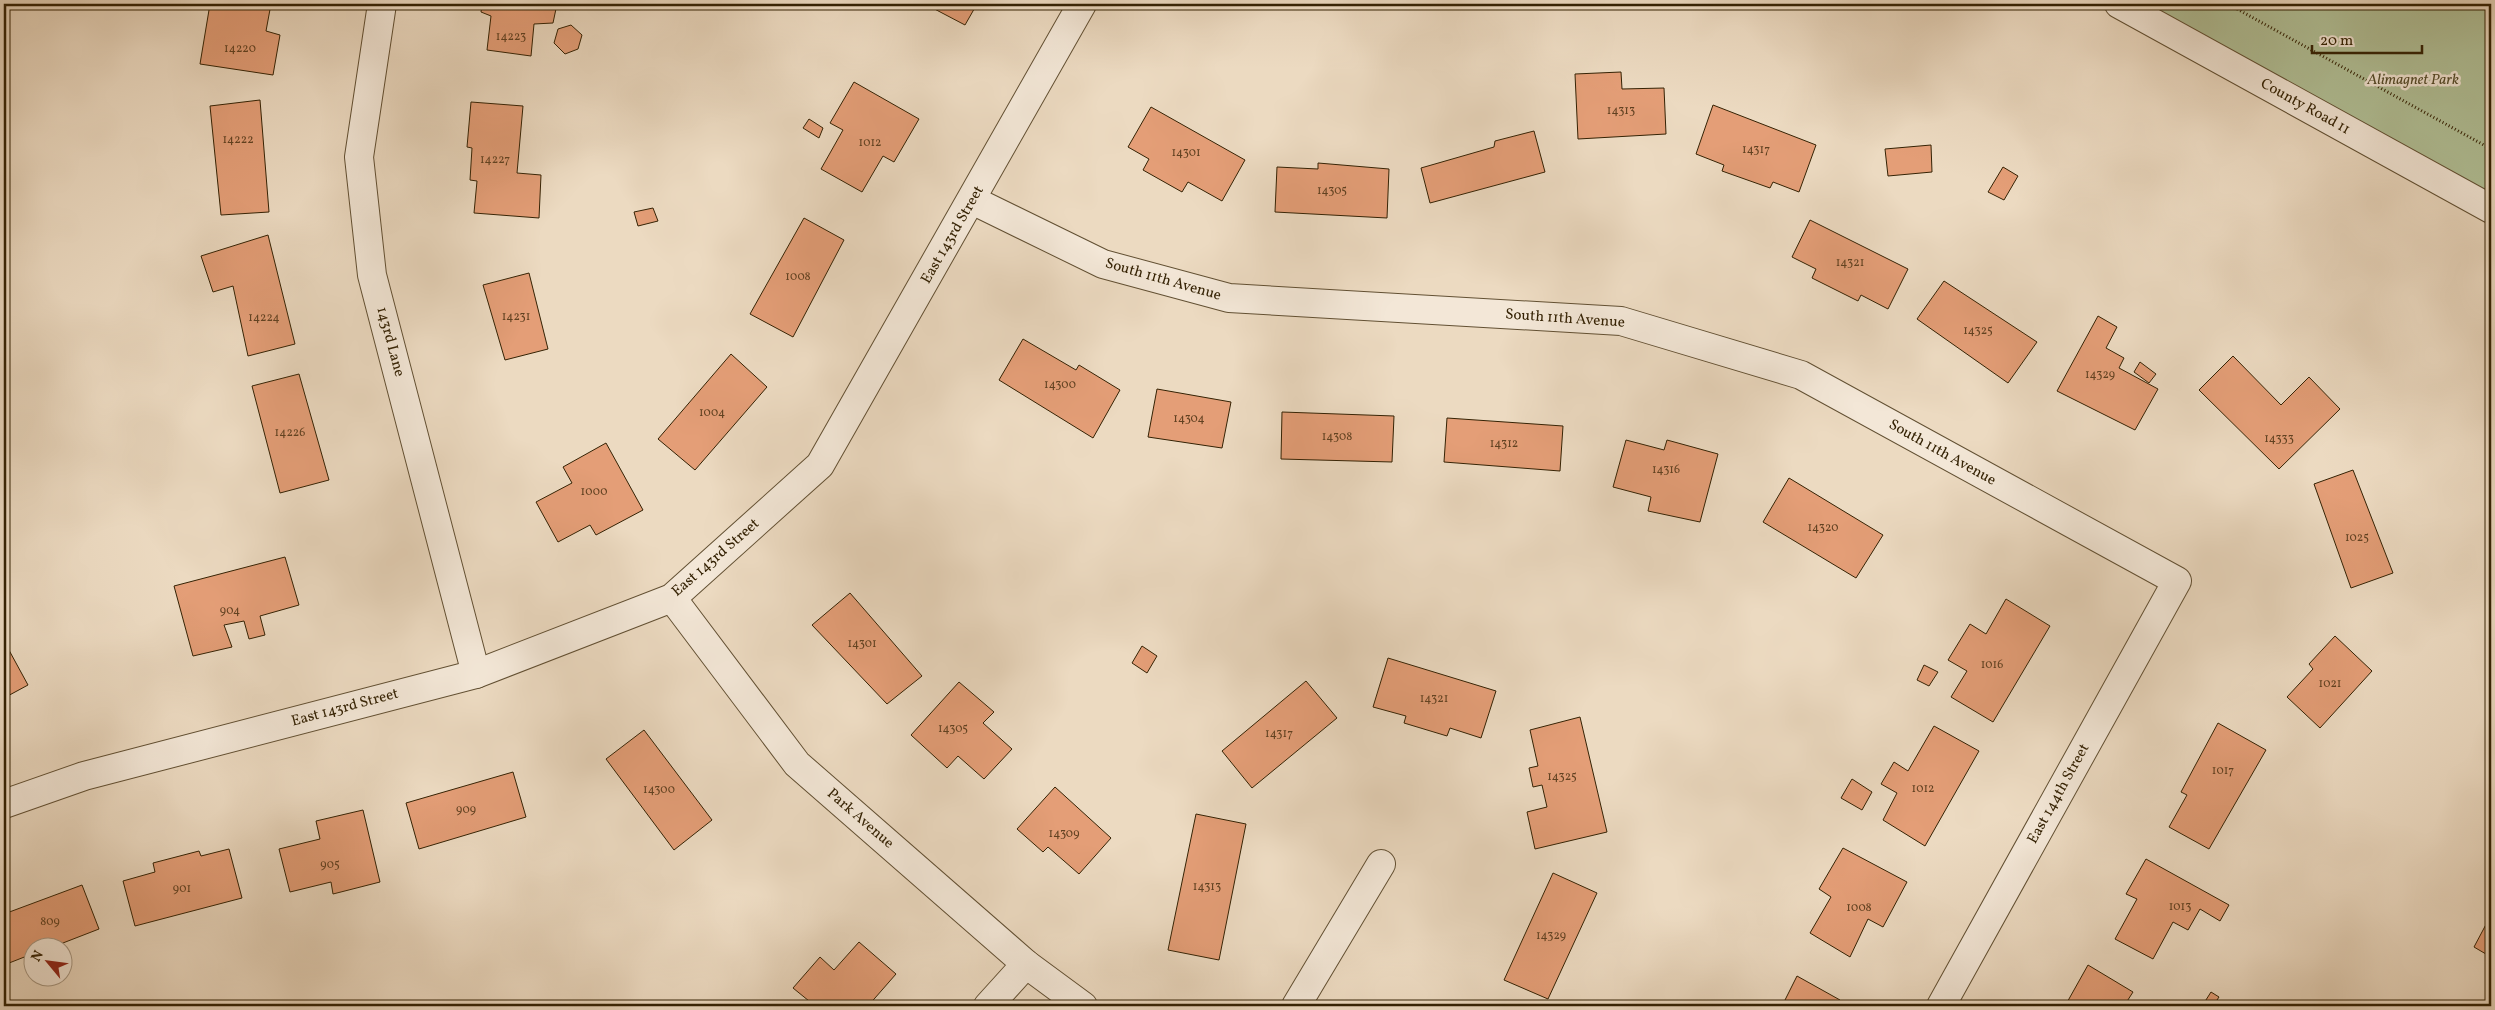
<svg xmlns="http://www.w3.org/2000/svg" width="2495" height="1010" font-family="Vollkorn,serif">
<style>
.green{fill:#b1c198;stroke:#72724e}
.building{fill:#e49e77;stroke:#342204}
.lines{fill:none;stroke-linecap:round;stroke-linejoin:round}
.minor-casing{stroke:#625033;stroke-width:30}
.tertiary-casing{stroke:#625033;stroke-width:30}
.path{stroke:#342204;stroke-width:3;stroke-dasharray:1 2.5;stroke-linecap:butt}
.minor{stroke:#f3e7d7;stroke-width:28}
.tertiary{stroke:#f3e7d7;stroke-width:28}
.labels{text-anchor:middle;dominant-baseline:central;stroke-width:5;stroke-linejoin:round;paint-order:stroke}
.number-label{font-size:12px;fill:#604121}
.park-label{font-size:15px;font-style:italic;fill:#534a29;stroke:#f3e7d7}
.street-label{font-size:15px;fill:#342204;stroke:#f3e7d7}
</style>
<rect width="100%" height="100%" fill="#ecdac1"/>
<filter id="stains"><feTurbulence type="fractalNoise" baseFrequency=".004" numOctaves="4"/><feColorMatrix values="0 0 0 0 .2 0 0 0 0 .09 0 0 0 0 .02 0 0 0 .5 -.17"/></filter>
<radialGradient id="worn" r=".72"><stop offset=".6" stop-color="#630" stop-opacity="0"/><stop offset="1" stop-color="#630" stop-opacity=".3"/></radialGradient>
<!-- green -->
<polygon class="green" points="2119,4 2491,4 2491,209"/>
<!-- building -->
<g class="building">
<polygon points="210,4 271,4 266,31 280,35 273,75 200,64"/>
<polygon points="482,4 557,4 553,23 534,24 531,56 487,50 491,16 481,12"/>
<polygon points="925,4 977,4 965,25"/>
<polygon points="571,25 582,35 578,49 565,54 554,43 558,29"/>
<polygon points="1621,72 1622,89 1664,88 1666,134 1578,139 1575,74"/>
<polygon points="854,82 919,119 894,162 883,156 862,192 821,169 843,130 830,123"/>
<polygon points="260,100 269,212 221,215 210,106"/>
<polygon points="471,102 523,106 517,173 541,175 539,218 474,213 477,181 470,180 472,148 467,147"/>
<polygon points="1713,105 1816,145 1799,192 1773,182 1770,188 1722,171 1724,165 1696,154"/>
<polygon points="1151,107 1245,160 1222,201 1188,182 1182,192 1143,170 1149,159 1128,147"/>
<polygon points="809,119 823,128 819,138 803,128"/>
<polygon points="1534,131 1545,172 1430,203 1421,168 1494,147 1495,141"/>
<polygon points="1931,145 1932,172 1888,176 1885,149"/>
<polygon points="1318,163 1389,169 1387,218 1275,212 1277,167 1318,169"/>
<polygon points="2003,167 2018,176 2004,200 1988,192"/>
<polygon points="653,208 658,221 638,226 634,212"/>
<polygon points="804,218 844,240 793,337 750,314"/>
<polygon points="1810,220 1908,269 1888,309 1861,295 1858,301 1812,278 1816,269 1792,257"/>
<polygon points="268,235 295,344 248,356 233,286 213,292 201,256"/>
<polygon points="529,273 548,349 505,360 483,285"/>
<polygon points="1944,281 2037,342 2008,383 1917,319"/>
<polygon points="2098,316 2117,327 2106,348 2124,358 2119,368 2158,389 2135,430 2057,391"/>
<polygon points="1023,339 1076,370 1079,365 1120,390 1093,438 999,380"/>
<polygon points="731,354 767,387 695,470 658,439"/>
<polygon points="2233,356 2281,405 2309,377 2340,409 2279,469 2199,390"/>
<polygon points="2140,362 2156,374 2149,383 2134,372"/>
<polygon points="299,374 329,480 280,493 252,386"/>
<polygon points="1157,389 1231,402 1222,448 1148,437"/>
<polygon points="1282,412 1394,416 1392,462 1281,459"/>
<polygon points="1447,418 1563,426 1560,471 1444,462"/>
<polygon points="1626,440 1664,450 1667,440 1718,454 1700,522 1648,511 1651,497 1613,487"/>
<polygon points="606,443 643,510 596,535 590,525 558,542 536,502 572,483 563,467"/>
<polygon points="2353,470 2393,573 2351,588 2314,484"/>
<polygon points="1789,478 1883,535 1856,578 1763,522"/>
<polygon points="285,557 299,605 260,616 265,635 249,639 244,621 224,625 232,647 193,656 174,586"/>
<polygon points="850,593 922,676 887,704 812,625"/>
<polygon points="2006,599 2050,626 1993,722 1951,697 1967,671 1948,660 1970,624 1986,634"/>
<polygon points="2335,636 2372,671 2320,728 2287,697 2313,669 2309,664"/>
<polygon points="4,641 28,685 4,698"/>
<polygon points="1142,646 1157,656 1147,673 1132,663"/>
<polygon points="1388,658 1496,691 1481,738 1450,728 1447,736 1404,723 1406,716 1373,707"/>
<polygon points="1924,665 1938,672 1929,686 1917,680"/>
<polygon points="1306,681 1337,718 1252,788 1222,751"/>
<polygon points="959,682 994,712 983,723 1012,749 984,779 958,756 947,768 911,735"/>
<polygon points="1580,717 1607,832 1535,849 1527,812 1547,807 1542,785 1533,787 1529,768 1538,766 1530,730"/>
<polygon points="2218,723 2266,750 2209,849 2169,827 2187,795 2181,792"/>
<polygon points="1934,726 1979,751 1925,846 1883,820 1897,793 1881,784 1894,762 1908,771"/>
<polygon points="644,730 712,820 674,850 606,759"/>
<polygon points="513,772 526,817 419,849 406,803"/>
<polygon points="1852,779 1872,792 1862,810 1841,798"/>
<polygon points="1055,787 1111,838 1079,874 1048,847 1043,852 1017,829"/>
<polygon points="363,810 380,882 333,894 331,882 290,892 279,849 320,839 316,821"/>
<polygon points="1196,814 1246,824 1219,960 1168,950"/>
<polygon points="1843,848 1907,882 1883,927 1868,919 1850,957 1810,933 1831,897 1819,889"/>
<polygon points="229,849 242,898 135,926 123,881 155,872 153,863 199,851 201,856"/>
<polygon points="2146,859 2229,905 2220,921 2200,909 2188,930 2173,922 2153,959 2115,939 2137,899 2126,894"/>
<polygon points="1553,873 1597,893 1548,999 1504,980"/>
<polygon points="82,885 99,929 50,948 32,948 32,954 4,965 4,914"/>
<polygon points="2491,915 2491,957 2474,947"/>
<polygon points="859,942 896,974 868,1006 805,1006 809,1001 793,988 820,957 834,970"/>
<polygon points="2088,965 2133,992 2124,1006 2065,1006"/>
<polygon points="1797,976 1840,1000 1836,1006 1782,1006"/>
<polygon points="2211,992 2219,997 2213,1006 2204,1003"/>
</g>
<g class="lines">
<defs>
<g id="minor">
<polyline points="382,4 359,157 372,275 476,674"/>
<polyline points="972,200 1103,264 1229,298 1621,321 1801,375 2177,581 1941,1006"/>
<polyline points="672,598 797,764 1026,964 1083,1006"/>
<polyline points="4,804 84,776 476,674 672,598 820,465 1082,4"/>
<polyline points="988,1006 1026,964"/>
<polyline points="1296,1006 1381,864"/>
</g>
<polyline id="tertiary" points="2119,4 2491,209"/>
</defs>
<!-- minor casing -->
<use href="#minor" class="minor-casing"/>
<!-- tertiary casing -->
<use href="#tertiary" class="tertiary-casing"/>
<!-- path -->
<polyline class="path" points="2228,4 2491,149"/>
<!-- minor -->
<use href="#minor" class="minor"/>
<!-- tertiary -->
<use href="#tertiary" class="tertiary"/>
</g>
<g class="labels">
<!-- number labels -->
<g class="number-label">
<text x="511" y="37">14223</text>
<text x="240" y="49">14220</text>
<text x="1621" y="111">14313</text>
<text x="238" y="140">14222</text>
<text x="870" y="143">1012</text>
<text x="1756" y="150">14317</text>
<text x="1186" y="153">14301</text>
<text x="495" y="160">14227</text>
<text x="1332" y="191">14305</text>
<text x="1850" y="263">14321</text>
<text x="798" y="277">1008</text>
<text x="516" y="317">14231</text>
<text x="264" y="318">14224</text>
<text x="1978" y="331">14325</text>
<text x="2100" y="375">14329</text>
<text x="1060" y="385">14300</text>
<text x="712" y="413">1004</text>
<text x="1189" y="419">14304</text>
<text x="290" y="433">14226</text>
<text x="1337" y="437">14308</text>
<text x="2279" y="439">14333</text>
<text x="1504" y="444">14312</text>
<text x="1666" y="470">14316</text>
<text x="594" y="492">1000</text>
<text x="1823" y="528">14320</text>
<text x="2357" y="538">1025</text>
<text x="230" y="611">904</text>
<text x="862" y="644">14301</text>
<text x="1992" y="665">1016</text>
<text x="2330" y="684">1021</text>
<text x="1434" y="699">14321</text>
<text x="953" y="729">14305</text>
<text x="1279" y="734">14317</text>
<text x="2223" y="771">1017</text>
<text x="1562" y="777">14325</text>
<text x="1923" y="789">1012</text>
<text x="659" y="790">14300</text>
<text x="466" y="810">909</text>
<text x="1064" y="834">14309</text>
<text x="330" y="865">905</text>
<text x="1207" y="887">14313</text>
<text x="182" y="889">901</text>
<text x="2180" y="907">1013</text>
<text x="1859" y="908">1008</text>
<text x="50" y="922">809</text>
<text x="1551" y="936">14329</text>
</g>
<!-- park labels -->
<g class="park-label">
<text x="2413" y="80">Alimagnet Park</text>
</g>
<!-- street labels -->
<g class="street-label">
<text transform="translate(2305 107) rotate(29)">County Road 11</text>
<text transform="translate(953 235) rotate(-60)">East 143rd Street</text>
<text transform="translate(1163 280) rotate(16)">South 11th Avenue</text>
<text transform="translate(1565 319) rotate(4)">South 11th Avenue</text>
<text transform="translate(390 342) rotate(75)">143rd Lane</text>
<text transform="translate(1942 453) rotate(29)">South 11th Avenue</text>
<text transform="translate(716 558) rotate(-41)">East 143rd Street</text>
<text transform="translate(345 708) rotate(-15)">East 143rd Street</text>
<text transform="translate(2059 794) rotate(-61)">East 144th Street</text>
<text transform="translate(860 819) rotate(41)">Park Avenue</text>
</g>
</g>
<!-- margin -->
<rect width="2495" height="1010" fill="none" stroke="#ecdac1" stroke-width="20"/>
<rect x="5" y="5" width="2485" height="1000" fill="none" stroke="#342204" stroke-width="2.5"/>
<rect x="10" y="10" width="2475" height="990" fill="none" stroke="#342204"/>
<!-- north arrow -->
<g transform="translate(48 962) rotate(299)"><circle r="24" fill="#f3e7d7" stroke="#a79883"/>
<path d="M0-4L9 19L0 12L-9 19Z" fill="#8f2418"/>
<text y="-8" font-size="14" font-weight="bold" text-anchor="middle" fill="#342204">N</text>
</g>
<!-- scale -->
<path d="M2312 45v8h110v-8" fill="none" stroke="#342204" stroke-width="2.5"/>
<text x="2320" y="45" font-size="15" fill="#342204" stroke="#f3e7d7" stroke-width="4" paint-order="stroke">20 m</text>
<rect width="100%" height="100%" filter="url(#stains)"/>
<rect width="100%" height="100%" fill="url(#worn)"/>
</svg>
